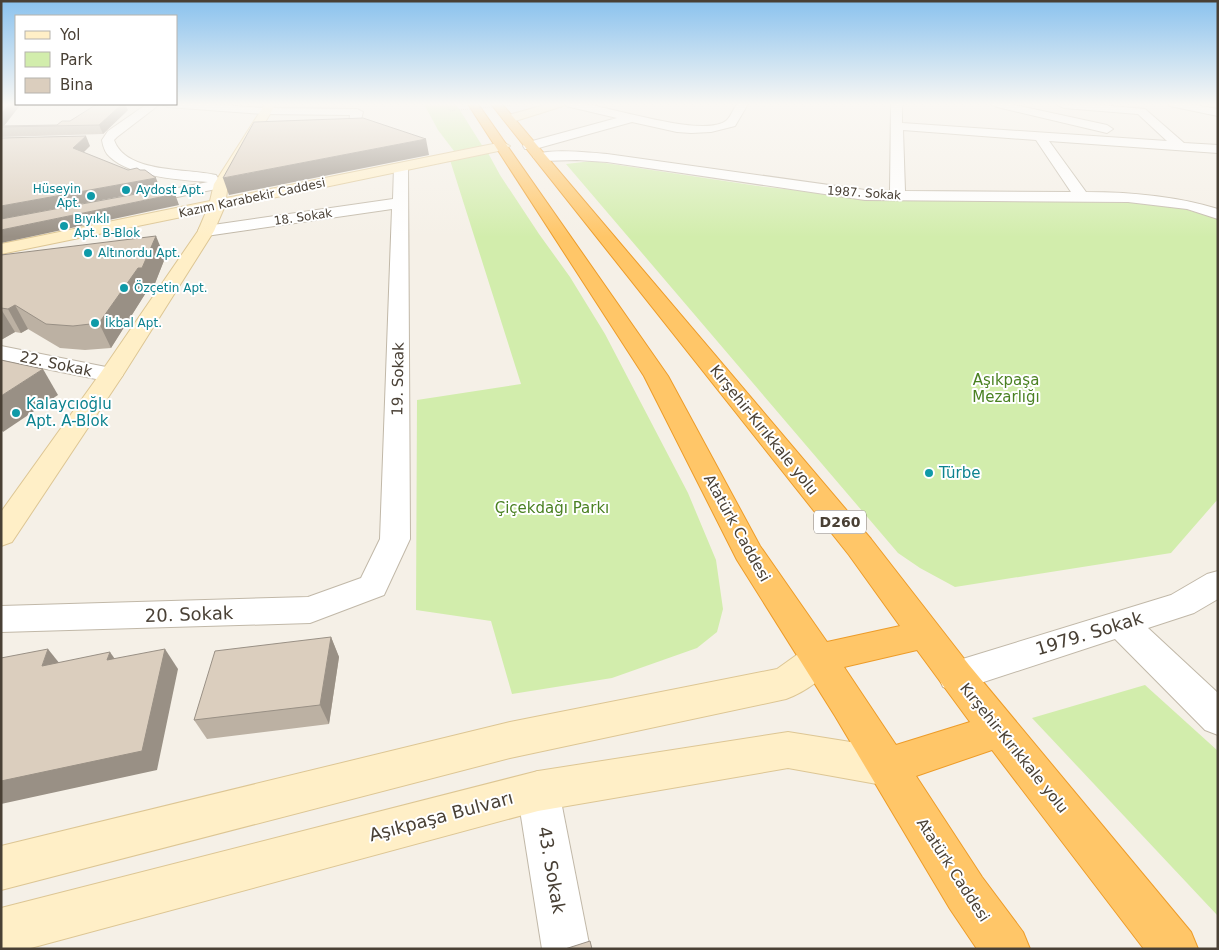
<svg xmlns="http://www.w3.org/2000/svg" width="1219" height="950" font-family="'DejaVu Sans',sans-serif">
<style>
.green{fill:#d2edac}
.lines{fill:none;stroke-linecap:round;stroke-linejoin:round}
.street-casing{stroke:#c1b8a8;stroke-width:2}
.secondary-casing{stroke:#ddc694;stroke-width:2}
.highway-casing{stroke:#ed9c29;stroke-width:2}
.path{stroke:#c5b398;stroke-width:1;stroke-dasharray:1 1;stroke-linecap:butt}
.street{fill:#fff;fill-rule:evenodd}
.secondary{fill:#ffefc7;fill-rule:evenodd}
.highway{fill:#ffc668;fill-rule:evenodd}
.path-bridge{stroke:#c5b398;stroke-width:1;stroke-dasharray:1 1;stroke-linecap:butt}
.wall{fill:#bcb1a3}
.shaded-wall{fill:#999085}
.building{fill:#dbcebe;stroke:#999085}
.culture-dot{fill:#0f9aa8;stroke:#fff;stroke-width:2}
.labels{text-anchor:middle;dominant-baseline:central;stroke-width:4;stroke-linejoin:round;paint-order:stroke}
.far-culture-label{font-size:12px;fill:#0d838f;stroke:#fff;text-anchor:start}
.far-street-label{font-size:12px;fill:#494035;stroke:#fff}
.shield{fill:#fff;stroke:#807972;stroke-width:1}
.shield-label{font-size:14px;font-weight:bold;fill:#494035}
.street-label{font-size:15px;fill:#494035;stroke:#fff}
.park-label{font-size:15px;fill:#4a8122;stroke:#fff}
.culture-label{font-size:15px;fill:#0d838f;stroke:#fff;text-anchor:start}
.near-street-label{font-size:18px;fill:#494035;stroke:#fff}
</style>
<rect width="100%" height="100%" fill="#f5f0e7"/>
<!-- green -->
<g class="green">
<polygon points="424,104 456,104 483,147 454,151 438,130"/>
<polygon points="488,153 500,175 539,234 570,277 605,334 688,493 716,560 723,609 717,632 697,648 612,678 512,694 491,621 416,610 417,400 521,384 450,160"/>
<polygon points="592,161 758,186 865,198 1138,203 1181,208 1218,219 1218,499 1171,553 955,587 920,568 898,553 566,164"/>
<polygon points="1145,685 1218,751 1218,916 1032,718"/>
</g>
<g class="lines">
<defs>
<g id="street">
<path d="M147,104H160L117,137L114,140C126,174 187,168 216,175L218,178L217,180L226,181L228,184L226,187L138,205L133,203L130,200L133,197L208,182C181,180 131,177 110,157C105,153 103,146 102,140L108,131Z"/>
<polygon points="162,104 209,104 264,108 357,109 363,112 358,130 326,133 322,132 320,129 322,126 349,124 350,115 264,114 168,107"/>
<path d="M565,104C571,104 578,103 584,104C612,107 706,139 727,120C731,116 734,108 737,104H748L735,126L711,132L691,133L677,132L632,122L535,149H525L523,146L525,143L617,118L566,106Z"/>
<path d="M891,104H904L902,107V123L1167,141L1138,114L1064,108L1058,105L1089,104L1145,109L1184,143L1218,145V153L1049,141L1086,192C1131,192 1175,196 1218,209V219L1187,209L1128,202L865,200L607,162L577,160L540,161L533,157C541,147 593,153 607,154L865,190L890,191ZM903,130L1036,140L1071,192L905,191Z"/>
<polygon points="991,104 1010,104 1107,125 1113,129 1107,133 997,107"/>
<polygon points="1168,104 1189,104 1218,109 1218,116 1170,106"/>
<polygon points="401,163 408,167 410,539 384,595 310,623 1,632 1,606 308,597 361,578 380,539 392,209 206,236 200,235 198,231 200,227 206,226 393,199 394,167"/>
<polygon points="1,346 111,368 119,370 123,375 119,380 111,382 1,360"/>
<polygon points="1218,571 1218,599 1194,613 1148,628 1218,693 1218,735 1205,730 1115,639 956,691 943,687 938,676 943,665 1171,595 1207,574"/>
<polygon points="538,771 553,777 559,791 590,949 542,949 517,791 523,777"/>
</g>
<g id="secondary">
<polygon points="265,104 276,104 228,184 226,198 503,142 510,146 503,150 224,208 214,231 123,375 12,542 1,546 1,512 102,371 198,231 206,212 1,254 1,244 210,201 214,184"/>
<polygon points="548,104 565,104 563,106 509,123 503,119 505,116"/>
<path d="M818,644L831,649L836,659C827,677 805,692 786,699L510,758L1,890V846L510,722L777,669L805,649Z"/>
<polygon points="788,732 888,748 902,754 908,767 902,780 888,786 788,768 538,811 27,949 1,949 1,908 538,771"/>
</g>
<path id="highway" d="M468,104H478L668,376L760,546L827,642L900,626L849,555L491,104H502L871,539L969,665L1191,932L1198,949H1144L992,750L916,776L982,877L1023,932L1030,949H977L950,909L835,716L737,560L644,376ZM917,650L970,722L896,745L844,667Z"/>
</defs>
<!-- street casing -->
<use href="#street" class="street-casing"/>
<!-- secondary casing -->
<use href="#secondary" class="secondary-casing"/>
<!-- highway casing -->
<use href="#highway" class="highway-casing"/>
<!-- path -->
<polyline class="path" points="446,104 450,111 456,110"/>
<!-- street -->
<use href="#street" class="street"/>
<!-- secondary -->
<use href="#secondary" class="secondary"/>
<!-- highway -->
<use href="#highway" class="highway"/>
<!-- path-bridge -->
<polyline class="path-bridge" points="459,110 513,105"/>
</g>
<!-- wall -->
<g class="wall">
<polygon points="1,104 21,104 4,126 57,125 128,110 103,134 1,137"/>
<polygon points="1,255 165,258 152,291 147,291 111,348 85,350 60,348 28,329 21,333 15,332 1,340"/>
<polygon points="331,637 339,657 329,724 207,739 194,720"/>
</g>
<!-- shaded-wall -->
<g class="shaded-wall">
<polygon points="10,104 21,104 3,127 1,127 1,114"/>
<polygon points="122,104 125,104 128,110 103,134 99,125"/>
<polygon points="86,136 90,146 78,158 73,148"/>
<polygon points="426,139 429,155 229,195 223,178"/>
<polygon points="156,178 160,189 1,219 1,206"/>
<polygon points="175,194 179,205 1,243 1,230"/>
<polygon points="156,236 165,258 152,291 147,291 111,348 99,323 138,268"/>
<polygon points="15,305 28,329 21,333 8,309"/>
<polygon points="1,309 15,332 1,340"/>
<polygon points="43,369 58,395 3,432 1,429 1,396"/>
<polygon points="331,637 339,657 329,724 320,705"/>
<polygon points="48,649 64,669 42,666"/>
<polygon points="165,649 178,669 157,770 1,804 1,781"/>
<polygon points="110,652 124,672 107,660"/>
</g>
<!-- building -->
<g class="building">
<polygon points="1,104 10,104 1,114"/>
<polygon points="97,104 122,104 99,125 1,127 1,126 57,125 62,121 70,121"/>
<polygon points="363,118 426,139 223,178 254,122"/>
<polygon points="86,136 73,148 128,170 137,168 140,170 145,170 156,178 1,206 1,138"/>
<polygon points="168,188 175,194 1,230 1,219"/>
<polygon points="156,236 142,268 138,268 99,323 73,326 46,324 15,305 8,309 1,308 1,255"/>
<polygon points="1,360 43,369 1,396"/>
<polygon points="331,637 320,705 194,720 215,651"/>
<polygon points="48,649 42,666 110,652 107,660 165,649 142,751 1,781 1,658"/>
<polygon points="590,941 592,949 565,949"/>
</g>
<!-- sky -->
<linearGradient id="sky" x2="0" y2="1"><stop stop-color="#8ac2ee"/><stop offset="0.44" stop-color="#faf8f4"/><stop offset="1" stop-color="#faf8f4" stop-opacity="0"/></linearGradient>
<rect width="1219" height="237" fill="url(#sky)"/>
<!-- markers -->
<g class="culture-dot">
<circle cx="126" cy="190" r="5"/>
<circle cx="91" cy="196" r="5"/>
<circle cx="64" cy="226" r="5"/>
<circle cx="88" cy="253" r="5"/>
<circle cx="124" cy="288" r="5"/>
<circle cx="95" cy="323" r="5"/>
<circle cx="16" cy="413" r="5"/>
<circle cx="929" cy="473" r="5"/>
</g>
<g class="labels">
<!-- far-culture labels -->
<g class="far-culture-label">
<text x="81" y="189" text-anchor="end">Hüseyin<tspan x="81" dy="14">Apt.</tspan></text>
<text x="136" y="190">Aydost Apt.</text>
<text x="74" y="219">Bıyıklı<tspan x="74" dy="14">Apt. B-Blok</tspan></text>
<text x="98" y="253">Altınordu Apt.</text>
<text x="134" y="288">Özçetin Apt.</text>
<text x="105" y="323">İkbal Apt.</text>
</g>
<!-- far-street labels -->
<g class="far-street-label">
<text transform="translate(864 193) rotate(4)">1987. Sokak</text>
<text transform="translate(252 198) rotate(-12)">Kazım Karabekir Caddesi</text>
<text transform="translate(303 217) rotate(-8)">18. Sokak</text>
</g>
<!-- shield labels -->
<rect class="shield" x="814" y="510.5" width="52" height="23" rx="4"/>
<g class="shield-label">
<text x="840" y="522">D260</text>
</g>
<!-- street labels -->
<g class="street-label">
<text transform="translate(56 364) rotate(12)">22. Sokak</text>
<text transform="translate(398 379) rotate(-89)">19. Sokak</text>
<text transform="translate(764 430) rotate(51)">Kırşehir-Kırıkkale yolu</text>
<text transform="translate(737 528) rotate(61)">Atatürk Caddesi</text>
<text transform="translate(1014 748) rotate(51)">Kırşehir-Kırıkkale yolu</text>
<text transform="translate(953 870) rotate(57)">Atatürk Caddesi</text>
</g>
<!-- park labels -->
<g class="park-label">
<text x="1006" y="380">Aşıkpaşa<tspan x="1006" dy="17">Mezarlığı</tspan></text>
<text x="552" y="508">Çiçekdağı Parkı</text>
</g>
<!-- culture labels -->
<g class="culture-label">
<text x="26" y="404">Kalaycıoğlu<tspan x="26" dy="17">Apt. A-Blok</tspan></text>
<text x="939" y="473">Türbe</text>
</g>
<!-- near-street labels -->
<g class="near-street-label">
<text transform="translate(189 614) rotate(-2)">20. Sokak</text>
<text transform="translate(1089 633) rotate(-17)">1979. Sokak</text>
<text transform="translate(441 816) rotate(-15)">Aşıkpaşa Bulvarı</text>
<text transform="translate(552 870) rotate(80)">43. Sokak</text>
</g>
</g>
<!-- border -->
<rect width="1219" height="950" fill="none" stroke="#494035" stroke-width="5"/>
<!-- legend -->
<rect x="15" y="15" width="162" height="90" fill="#ffffff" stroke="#b6b3ae"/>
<rect x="25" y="31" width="25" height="8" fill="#ffefc7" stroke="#b6b3ae"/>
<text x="60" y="40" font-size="15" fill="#494035">Yol</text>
<rect x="25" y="52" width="25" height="15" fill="#d2edac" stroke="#b6b3ae"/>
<text x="60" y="65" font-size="15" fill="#494035">Park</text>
<rect x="25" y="78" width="25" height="15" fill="#dbcebe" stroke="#b6b3ae"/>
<text x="60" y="90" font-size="15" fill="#494035">Bina</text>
</svg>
